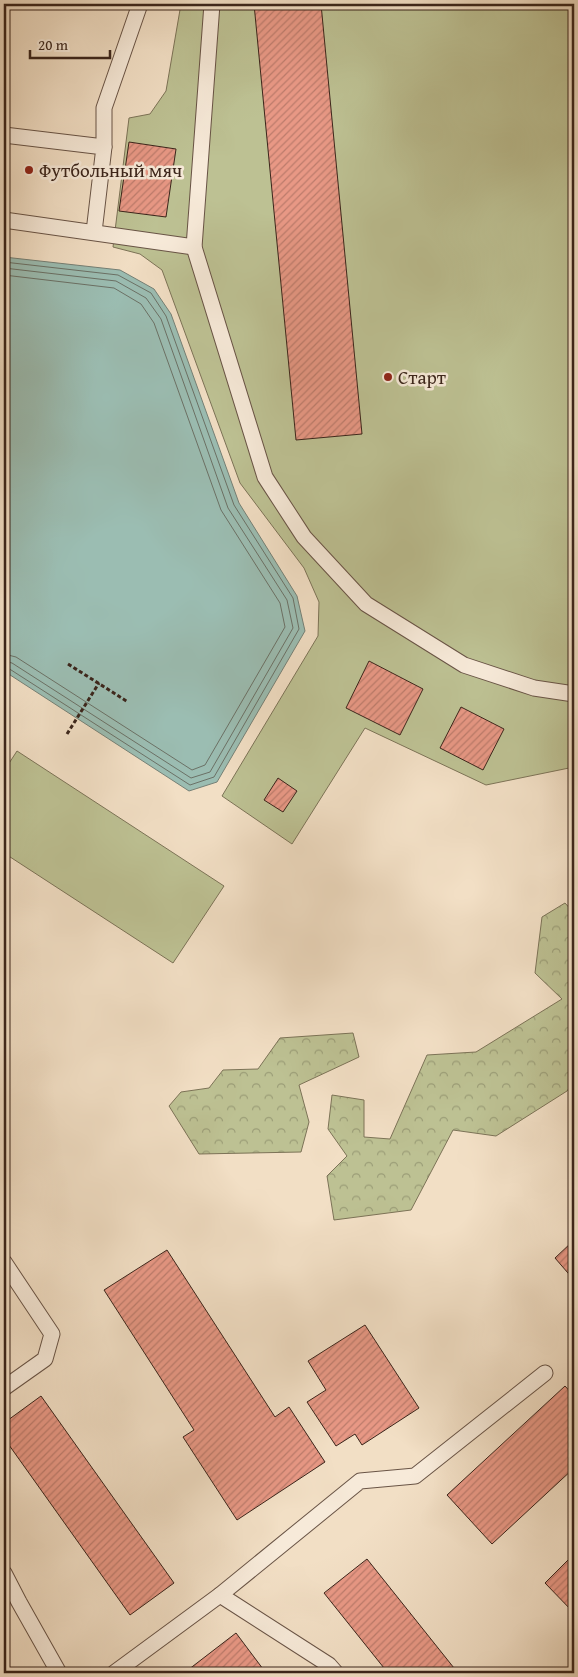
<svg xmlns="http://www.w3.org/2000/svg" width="578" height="1677" font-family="'Gentium Book Plus',serif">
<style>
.forest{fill:url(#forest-crowns);stroke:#7c7357}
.pitch{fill:#bdc193;stroke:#7c7357}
.water{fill:#9bbdb2;stroke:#758076}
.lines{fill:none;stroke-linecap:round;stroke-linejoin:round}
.shore{stroke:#6b7166;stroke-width:1}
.building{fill:url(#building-hatch);stroke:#3b251b}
.lane-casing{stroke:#695446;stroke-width:17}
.path{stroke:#3b251b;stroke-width:3;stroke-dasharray:4 2.5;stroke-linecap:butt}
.lane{stroke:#f7ead9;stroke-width:15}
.poi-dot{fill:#8f2418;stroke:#f7ead9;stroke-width:2}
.labels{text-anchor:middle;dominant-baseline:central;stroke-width:5;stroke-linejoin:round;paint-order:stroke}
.poi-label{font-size:19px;fill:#3b251b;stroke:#f7ead9;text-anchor:start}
</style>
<defs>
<pattern id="forest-crowns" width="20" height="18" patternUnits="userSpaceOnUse" patternTransform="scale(1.25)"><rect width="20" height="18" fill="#bdc193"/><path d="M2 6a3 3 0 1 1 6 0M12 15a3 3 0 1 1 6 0" fill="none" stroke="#9b9d77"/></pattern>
<pattern id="building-hatch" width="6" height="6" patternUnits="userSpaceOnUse" patternTransform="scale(1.25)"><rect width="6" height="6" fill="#e89885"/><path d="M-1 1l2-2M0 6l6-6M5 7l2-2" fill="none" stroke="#bd7c6c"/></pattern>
</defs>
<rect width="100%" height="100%" fill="#f2dfc5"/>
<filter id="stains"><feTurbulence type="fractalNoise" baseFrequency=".004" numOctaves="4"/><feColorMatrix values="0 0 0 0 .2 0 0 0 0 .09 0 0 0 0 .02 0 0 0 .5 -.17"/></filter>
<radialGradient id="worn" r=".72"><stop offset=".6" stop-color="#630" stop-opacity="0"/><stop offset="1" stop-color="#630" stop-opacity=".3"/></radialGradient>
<!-- forest -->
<g class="forest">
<polygon points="565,903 574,913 574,1081 567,1091 496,1136 453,1130 411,1210 334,1220 327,1176 347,1156 328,1129 332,1095 364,1100 364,1137 390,1139 427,1055 476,1052 562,999 535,973 542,917"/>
<polygon points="353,1033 359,1057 299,1085 309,1122 301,1152 199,1154 169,1106 181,1092 209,1088 223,1070 258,1069 280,1038"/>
</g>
<!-- pitch -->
<g class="pitch">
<polygon points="181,4 574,4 574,767 486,785 365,728 292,844 222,796 318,636 319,602 304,568 240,483 162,270 140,254 113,247 129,118 150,114 166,91"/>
<polygon points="17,751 224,886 173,963 4,853 4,771"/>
</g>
<!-- water -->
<polygon class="water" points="4,257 120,270 154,289 171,314 239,503 297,596 305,631 217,782 189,791 4,671"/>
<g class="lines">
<!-- shore -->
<g class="shore">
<polyline points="4,262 118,275 151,293 166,316 234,505 293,598 299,629 214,777 190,785 8,668 4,667"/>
<polyline points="4,268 116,281 146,298 161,319 228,508 287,600 293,628 210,772 191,778 12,663 4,661"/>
<polyline points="4,275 114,288 141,304 154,323 221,510 280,603 285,627 205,765 192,770 16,657 4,654"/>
</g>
</g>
<!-- building -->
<g class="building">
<polygon points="254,4 321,4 362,434 296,440"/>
<polygon points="129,142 176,149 166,217 119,211"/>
<polygon points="369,661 423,689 400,735 346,708"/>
<polygon points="461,707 504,729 483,770 440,748"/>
<polygon points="278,778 297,791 283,812 264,800"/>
<polygon points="572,1242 574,1244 574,1280 555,1258"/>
<polygon points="167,1250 275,1417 289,1407 325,1462 237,1520 183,1437 194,1430 104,1290"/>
<polygon points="365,1325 419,1408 362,1445 355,1434 336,1446 307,1402 326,1390 308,1361"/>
<polygon points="565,1386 574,1396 574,1468 492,1544 447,1495"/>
<polygon points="41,1396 174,1583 130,1615 4,1438 4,1423"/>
<polygon points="574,1554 574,1613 545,1583"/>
<polygon points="367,1559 458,1673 388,1673 324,1593"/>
<polygon points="236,1633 266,1673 184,1673"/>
</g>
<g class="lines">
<defs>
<g id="lane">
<polyline points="212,4 194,247 265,477 304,537 366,604 464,665 534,688 574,694"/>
<polyline points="4,135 104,147 94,232"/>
<polyline points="104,147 104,108 140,4"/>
<polyline points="4,220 194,247"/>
<polyline points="4,1262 52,1334 45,1359 4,1388"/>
<polyline points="4,1573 19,1602 59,1673"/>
<polyline points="220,1595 329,1665 336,1673"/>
<polyline points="114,1673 220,1595 360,1481 415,1476 545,1373"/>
</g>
</defs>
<!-- lane casing -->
<use href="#lane" class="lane-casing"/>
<!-- path -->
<g class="path">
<polyline points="68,664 128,702"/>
<polyline points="67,734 99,683"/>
</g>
<!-- lane -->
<use href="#lane" class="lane"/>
</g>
<!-- markers -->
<g class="poi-dot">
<circle cx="29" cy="170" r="5"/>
<circle cx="388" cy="377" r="5"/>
</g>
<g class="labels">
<!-- poi labels -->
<g class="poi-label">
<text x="39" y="170">Футбольный мяч</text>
<text x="398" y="377">Старт</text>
</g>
</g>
<!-- margin -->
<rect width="578" height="1677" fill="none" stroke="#f2dfc5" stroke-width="20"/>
<rect x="5" y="5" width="568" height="1667" fill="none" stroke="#3b251b" stroke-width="2.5"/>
<rect x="10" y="10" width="558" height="1657" fill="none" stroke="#3b251b"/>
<!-- scale -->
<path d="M30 50v8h80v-8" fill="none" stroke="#3b251b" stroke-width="2.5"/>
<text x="38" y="50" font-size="15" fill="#3b251b" stroke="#f7ead9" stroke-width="4" paint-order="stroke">20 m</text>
<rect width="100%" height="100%" filter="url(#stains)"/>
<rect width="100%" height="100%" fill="url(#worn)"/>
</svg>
